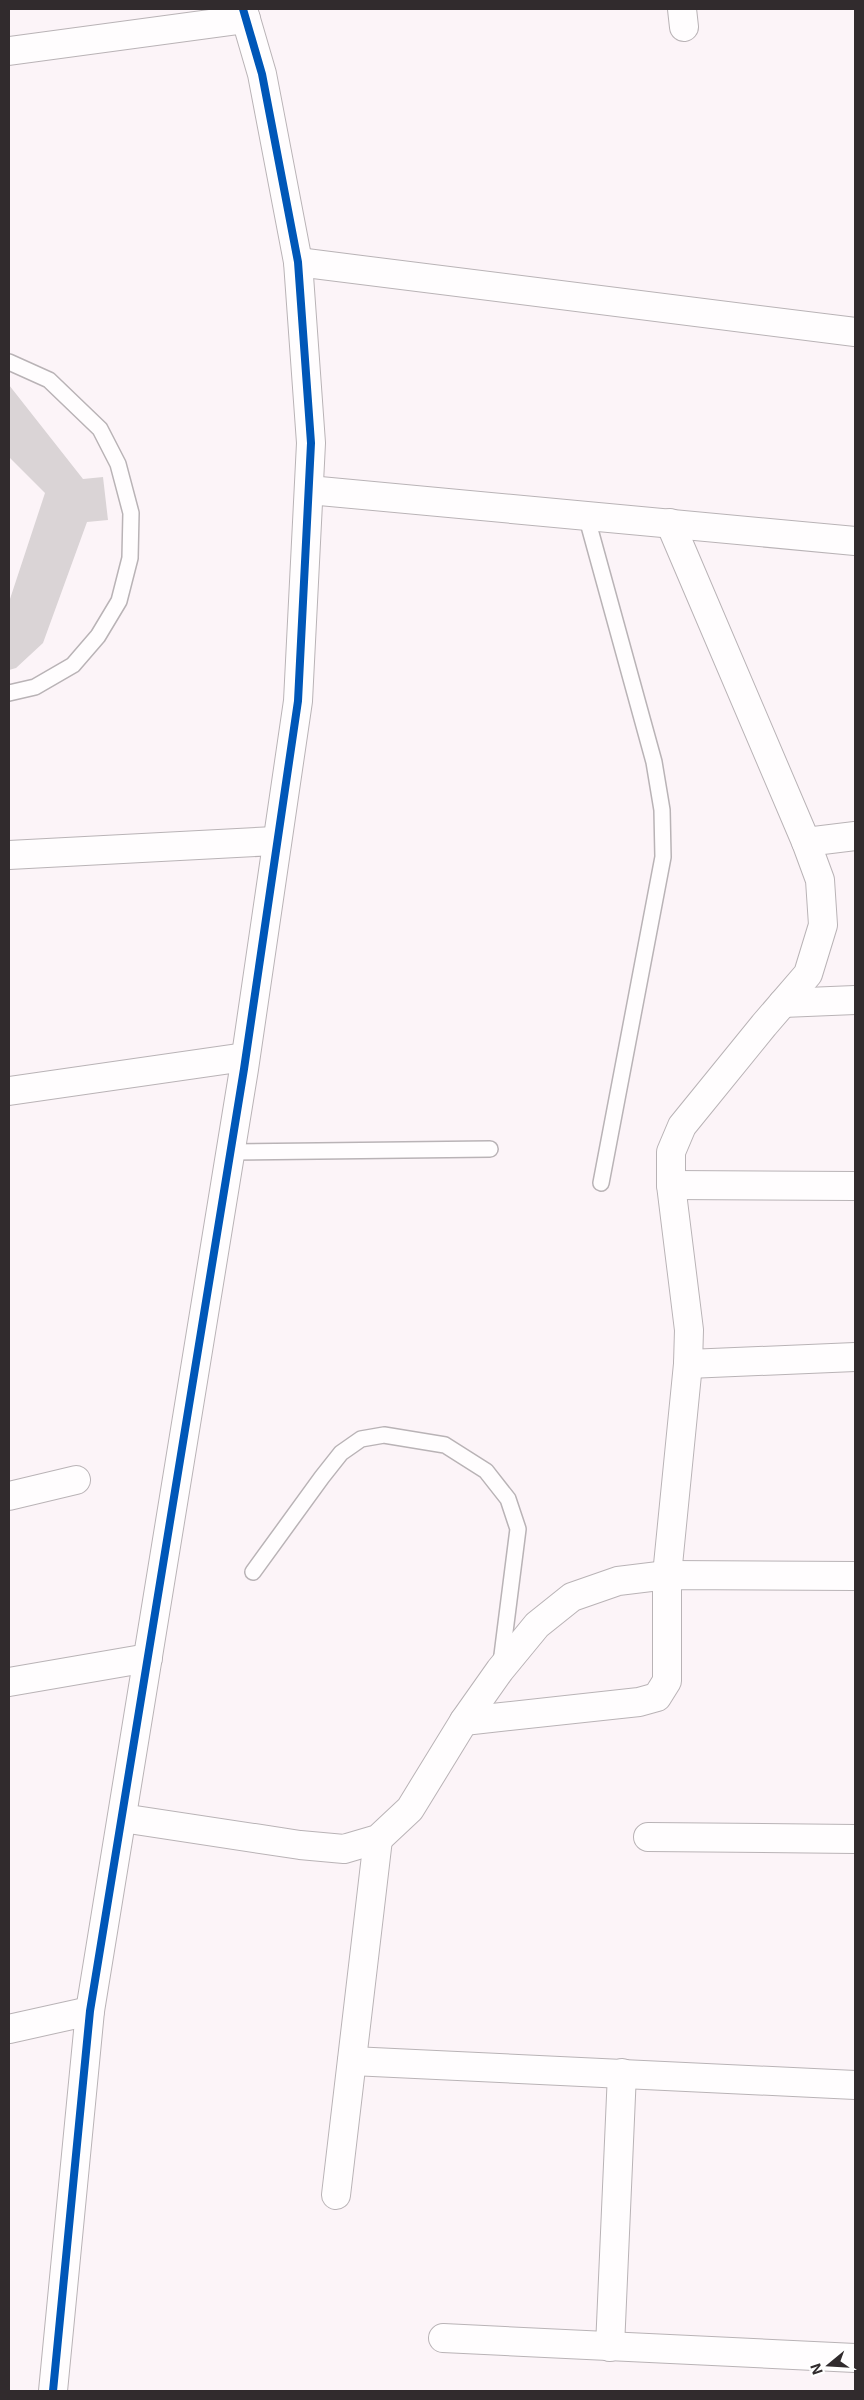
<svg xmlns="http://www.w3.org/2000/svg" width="864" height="2400" font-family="Inter,sans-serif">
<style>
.building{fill:#dad4d6}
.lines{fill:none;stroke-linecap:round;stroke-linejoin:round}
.service-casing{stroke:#b9b3b6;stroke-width:18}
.minor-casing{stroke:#b9b3b6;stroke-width:30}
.service{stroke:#fffdfe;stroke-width:15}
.minor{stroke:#fffdfe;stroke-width:28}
.cycleway-casing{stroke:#fff;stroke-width:11}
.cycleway{stroke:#0057b8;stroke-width:8}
</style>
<rect width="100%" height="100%" fill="#fcf4f8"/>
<!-- building -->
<polygon class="building" points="9,385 83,479 103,477 108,520 87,522 43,643 16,668 9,670 9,602 45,493 9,457"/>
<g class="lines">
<defs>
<g id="service">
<polyline points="9,362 49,380 100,429 118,464 131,513 130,558 119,601 98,636 73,665 35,687 9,693"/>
<polyline points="586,515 654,762 662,810 663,857 601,1183"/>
<polyline points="230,1152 490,1149"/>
<polyline points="253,1572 322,1477 341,1453 361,1439 384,1435 445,1445 486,1471 508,1499 518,1529 501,1663"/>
</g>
<g id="minor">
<polyline points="682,9 684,27"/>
<polyline points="9,51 246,19"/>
<polyline points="298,262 855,332"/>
<polyline points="309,490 855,541"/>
<polyline points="806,842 855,836"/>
<polyline points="9,855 275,841"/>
<polyline points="783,1003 855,1000"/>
<polyline points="9,1091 245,1057"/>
<polyline points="671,1185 855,1186"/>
<polyline points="688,1364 855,1357"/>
<polyline points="9,1496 76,1480"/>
<polyline points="9,1682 148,1658"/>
<polyline points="464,1721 639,1702 657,1697 667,1681 667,1575 688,1364 689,1330 671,1185 671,1152 682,1126 764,1025 808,974 823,925 820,880 806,842 670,523"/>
<polyline points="122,1818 300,1845 344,1849 378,1839 410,1809 464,1721 500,1670 537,1625 572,1597 618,1581 667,1575 855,1576"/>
<polyline points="648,1837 855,1839"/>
<polyline points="9,2029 90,2011"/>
<polyline points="352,2061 855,2085"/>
<polyline points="336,2195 378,1839"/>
<polyline points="443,2338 855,2358"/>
<polyline points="610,2347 622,2073"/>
<polyline points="53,2391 90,2011 244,1069 298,701 311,443 298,262 262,74 243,9"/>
</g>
</defs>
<!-- service casing -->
<use href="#service" class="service-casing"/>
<!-- minor casing -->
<use href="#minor" class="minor-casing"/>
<!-- service -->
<use href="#service" class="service"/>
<!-- minor -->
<use href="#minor" class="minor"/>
<defs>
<polyline id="cycleway" points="53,2391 90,2011 244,1069 298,701 311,443 298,262 262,74 243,9"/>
</defs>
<!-- cycleway casing -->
<use href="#cycleway" class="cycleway-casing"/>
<!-- cycleway -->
<use href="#cycleway" class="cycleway"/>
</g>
<!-- border -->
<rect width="864" height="2400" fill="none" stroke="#312b2d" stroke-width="20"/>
<!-- north arrow -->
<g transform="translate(829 2365) rotate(252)" stroke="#ffffff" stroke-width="4" paint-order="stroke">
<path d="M0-4L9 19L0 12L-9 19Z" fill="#312b2d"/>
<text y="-8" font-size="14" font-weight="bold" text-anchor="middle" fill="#312b2d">N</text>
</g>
</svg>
